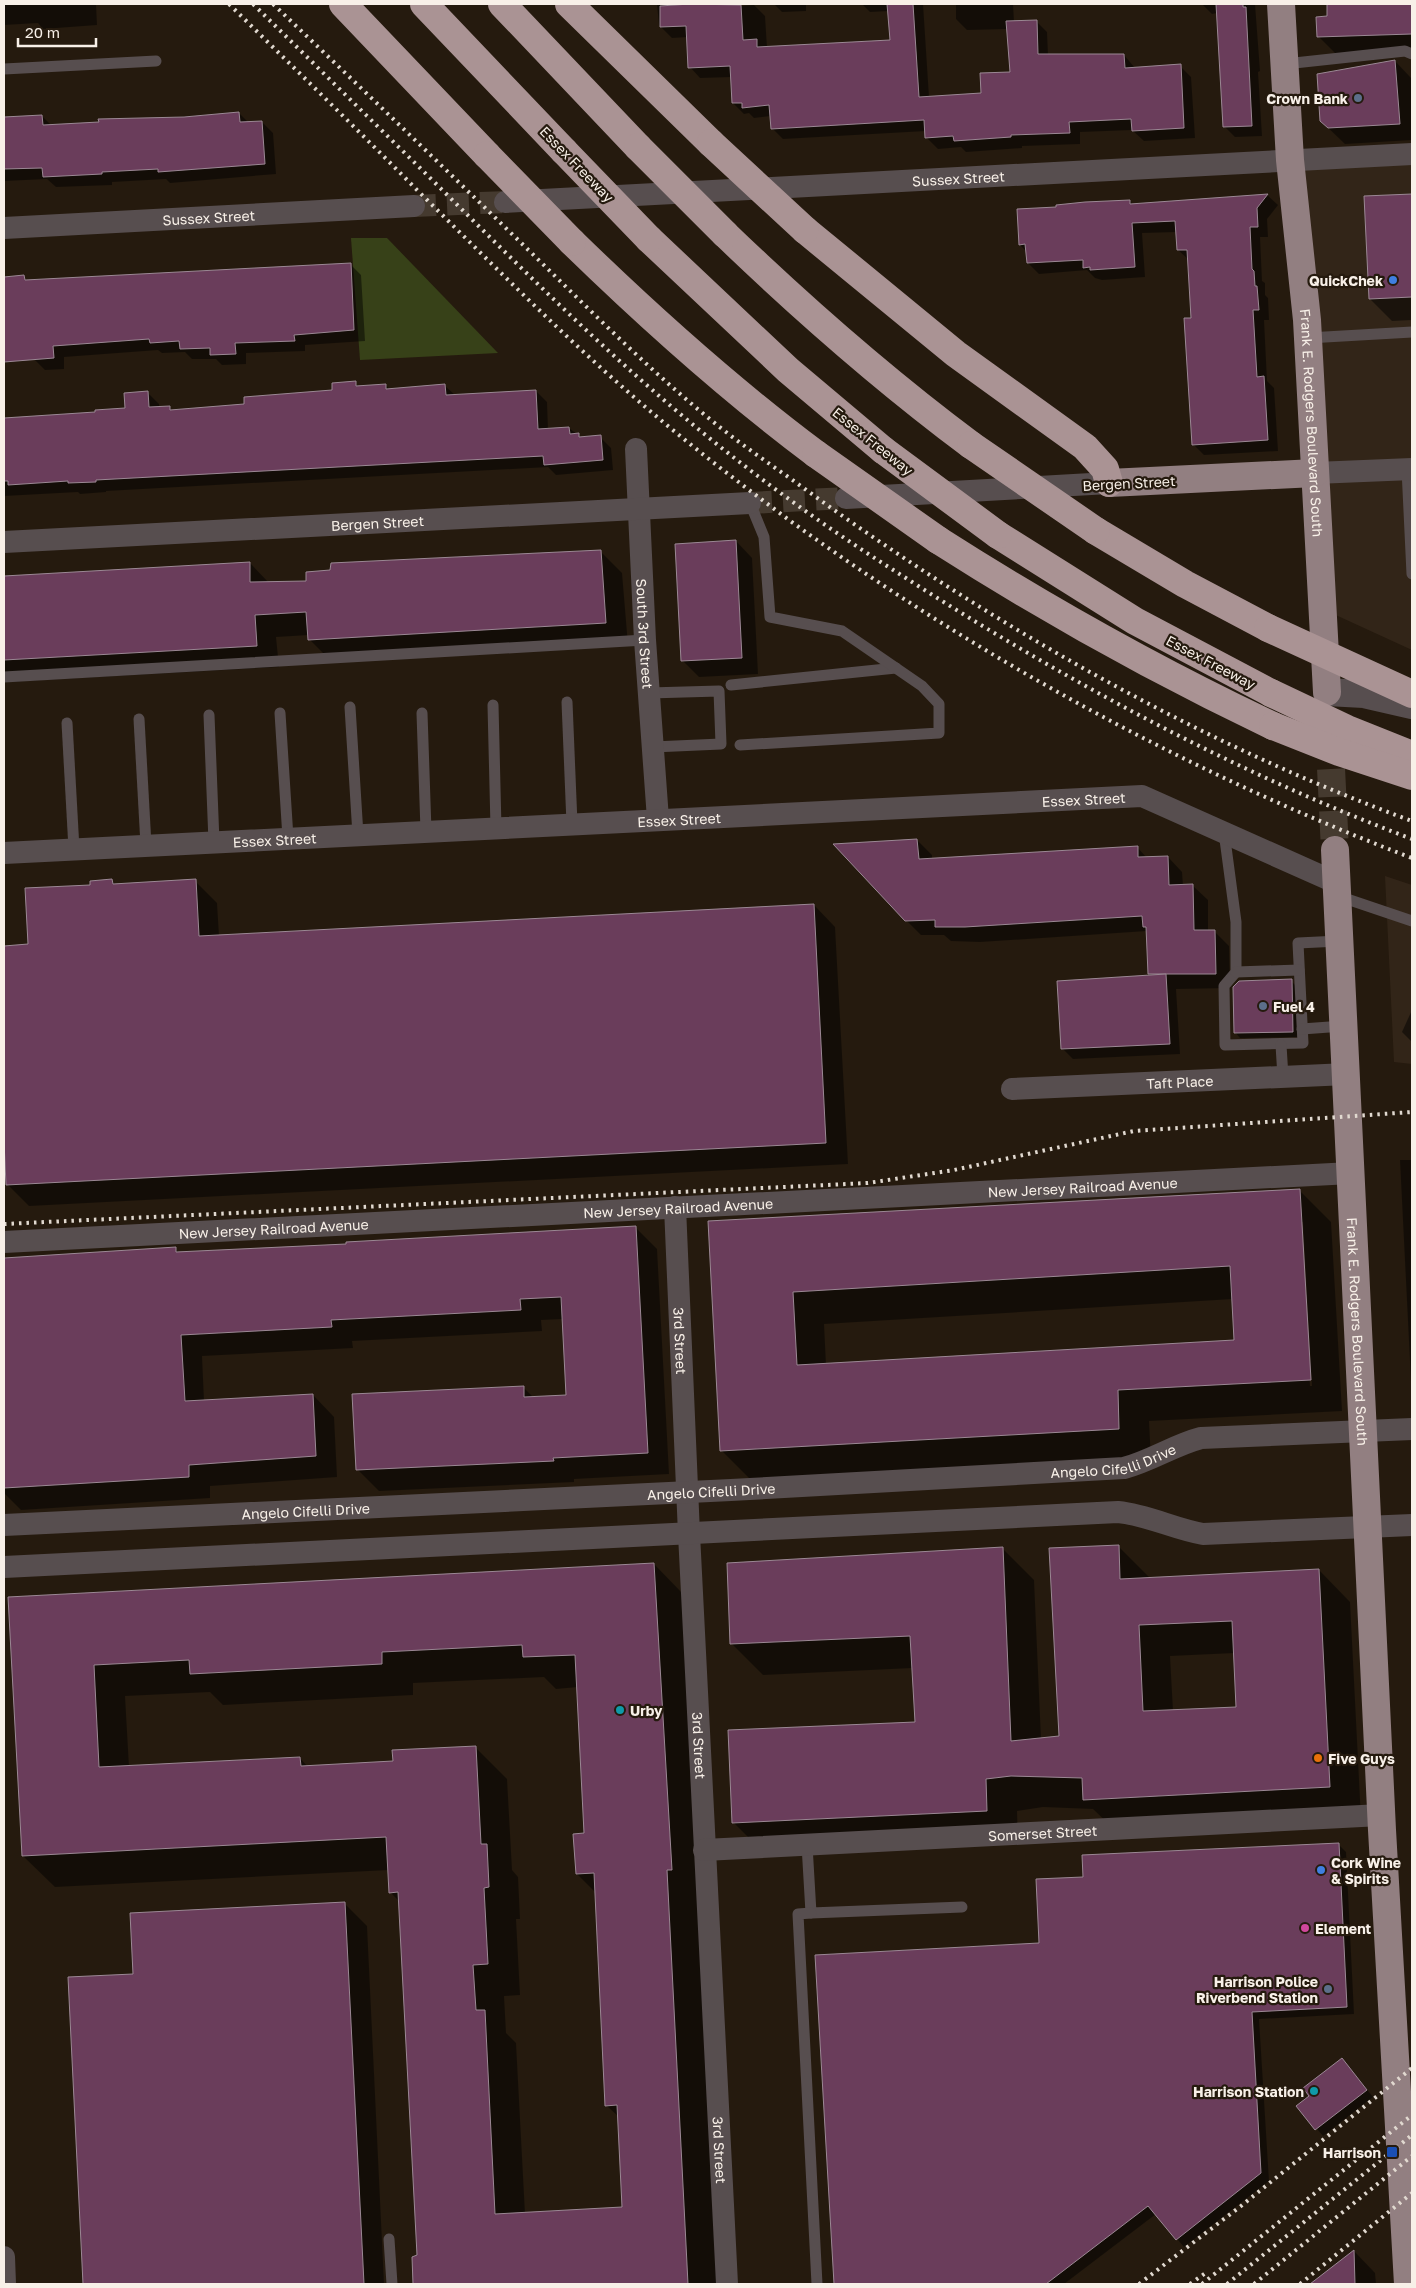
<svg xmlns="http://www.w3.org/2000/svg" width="1416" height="2288" font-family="'Golos Text',sans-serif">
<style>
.commercial{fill:#322518}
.green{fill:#374118}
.shadow{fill:#0007;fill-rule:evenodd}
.building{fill:#6a3d5b;stroke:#9b8894;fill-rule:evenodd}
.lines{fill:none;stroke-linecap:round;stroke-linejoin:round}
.minor-tunnel{stroke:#453a2f;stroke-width:22;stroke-dasharray:22 11;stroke-linecap:butt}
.primary-tunnel{stroke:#453a2f;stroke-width:28;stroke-dasharray:28 14;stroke-linecap:butt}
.service{stroke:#574e4f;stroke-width:11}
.minor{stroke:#574e4f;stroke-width:22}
.tertiary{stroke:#574e4f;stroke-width:28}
.primary{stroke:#927f81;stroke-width:28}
.motorway{stroke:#aa9394;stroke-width:28}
.rail{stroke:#e1d9d0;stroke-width:4;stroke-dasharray:2.5 5;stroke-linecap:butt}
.motorway-bridge{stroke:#aa9394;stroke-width:28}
.service-dot{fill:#5c6f8a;stroke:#251a0e;stroke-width:2}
.shop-dot{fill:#3f7fe0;stroke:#251a0e;stroke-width:2}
.culture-dot{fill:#0f9aa8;stroke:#251a0e;stroke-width:2}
.food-dot{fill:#e8710a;stroke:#251a0e;stroke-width:2}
.hotel-dot{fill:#d1479c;stroke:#251a0e;stroke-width:2}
.transit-dot{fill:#1a4fb4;stroke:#251a0e;stroke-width:2}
.labels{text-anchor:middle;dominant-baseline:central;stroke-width:4.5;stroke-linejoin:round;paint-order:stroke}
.poi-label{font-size:14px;font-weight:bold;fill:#f8f0e8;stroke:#251a0e;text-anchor:end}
.street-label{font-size:14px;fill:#f8f0e8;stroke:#251a0e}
</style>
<rect width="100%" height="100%" fill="#251a0e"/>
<!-- commercial -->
<g class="commercial">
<polygon points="1412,160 1412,650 1327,611 1301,165"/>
<polygon points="1385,876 1412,885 1412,1064 1394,1062"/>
</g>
<!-- green -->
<polygon class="green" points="351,238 387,238 498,353 360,360"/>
<!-- shadow -->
<g class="shadow">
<polygon points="4,4 96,4 97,25 43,29 38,23 4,25"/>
<polygon points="657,4 730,4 730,7 754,5 765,16 767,48 891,41 889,11 870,12 862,4 923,4 929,97 982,94 1011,73 1008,29 967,30 956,19 956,4 1013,4 1014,22 1036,21 1047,32 1048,55 1124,55 1135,68 1180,66 1191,77 1195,138 1144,141 1132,130 1080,132 1080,144 1022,146 1022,148 966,152 961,147 938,149 927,138 926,131 783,139 772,128 771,116 754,118 749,113 744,114 733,103 732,77 700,78 690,67 688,37 672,38 659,25"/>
<polygon points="774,4 806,4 806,11 782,12"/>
<polygon points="1137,4 1164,4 1139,5"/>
<polygon points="1202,4 1255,4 1260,71 1258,72 1262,136 1235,137 1224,126 1217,13 1212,14"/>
<polygon points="1328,4 1412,4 1412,51 1336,54 1318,36 1329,18"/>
<polygon points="1395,61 1411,78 1412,140 1345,144 1321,121"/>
<polygon points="239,113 248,122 262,122 273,133 276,174 170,183 166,179 112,182 112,185 56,187 47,179 4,181 4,118 42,116 51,125"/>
<polygon points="1267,195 1278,205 1267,219 1268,237 1260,237 1262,281 1265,283 1265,295 1268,298 1269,320 1264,320 1267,381 1274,388 1278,451 1204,455 1193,444 1192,319 1189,260 1178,250 1177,232 1142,233 1145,277 1102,280 1095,278 1087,270 1039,274 1028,263 1027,252 1020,245 1058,208 1130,201 1133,205"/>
<polygon points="1412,195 1412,320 1392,321 1370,299 1365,198"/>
<polygon points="350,264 361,275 365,341 305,345 305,351 246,353 246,364 222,365 216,359 192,359 185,352 162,353 158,350 64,357 64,369 45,370 34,359 4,361 4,278 23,277 28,281"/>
<polygon points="355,383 359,387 386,385 390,390 445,386 455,395 536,391 547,402 548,430 569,428 582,438 600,437 611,448 613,470 556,475 548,467 106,491 106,492 80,494 78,492 4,496 4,420 126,409 148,393 159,404 159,408 169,407 173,411 246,405 333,391"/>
<polygon points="736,541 752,558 758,674 699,677 683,661"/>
<polygon points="600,551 622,573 628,645 331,661 309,639 309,635 276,637 279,667 6,682 4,680 4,577 250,563 269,583 308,582"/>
<polygon points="917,840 932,855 932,859 1137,847 1147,858 1168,857 1182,872 1183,886 1193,886 1208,900 1208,931 1214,931 1229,946 1230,988 1176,989 1180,1054 1073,1059 1062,1048 1152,976 1149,974 1147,931 980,942 951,941 944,935 921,935 906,920"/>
<polygon points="112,881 116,885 195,881 217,903 219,936 814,905 835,927 848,1164 29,1206 7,1184 4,1116 4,947 29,946 92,886"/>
<polygon points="1291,981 1296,986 1297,1037 1240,1038 1235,1032"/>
<polygon points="1412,1010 1412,1042 1402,1032"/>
<polygon points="1400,1160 1412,1160 1412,1383 1411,1381"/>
<path d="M1299,1190L1331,1222L1342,1411L1149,1421L1151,1460L753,1482L721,1450L709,1222ZM1300,1222H1303L1312,1386H1310ZM1233,1299L1235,1341L826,1365L824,1324Z"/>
<polygon points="635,1227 657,1249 669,1474 574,1479 574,1482 379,1491 357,1469 523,1387 534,1398 567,1397 563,1319 541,1320 542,1331 352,1341 353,1348 202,1356 204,1401 313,1395 334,1417 337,1477 210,1486 210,1498 21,1510 4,1493 4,1259 175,1249 180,1253 347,1245"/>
<path d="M1118,1546L1150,1578L1319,1570L1350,1602L1361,1819L1116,1831L1093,1809L1043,1807L1017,1811L1018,1843L765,1854L733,1822L916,1723L913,1668L763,1675L731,1643L1002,1548L1034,1580L1041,1739L1060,1738ZM1235,1653L1237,1708L1173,1711L1170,1656Z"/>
<path d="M654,1564L685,1596L718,2284H415L413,2258L418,2256L399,1901L390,1892L389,1870L55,1887L23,1856L10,1598ZM544,1677L556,1689L578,1687L586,1834L577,1874L596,1893L607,2106L619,2117L623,2208L525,2214L516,2043L506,2033L504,1996L520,1995L516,1919H520L518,1877L512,1870L507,1779L475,1747L394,1762L308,1767L300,1758L129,1767L125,1696L210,1692L223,1705L413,1695V1683Z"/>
<polygon points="1338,1844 1346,1852 1354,2014 1259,2019 1269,2181 1184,2247 1156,2214 1064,2284 835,2284 817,1956 1041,1944 1085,1878"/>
<polygon points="345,1904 367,1926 384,2284 84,2284 69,1978 134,1975"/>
<polygon points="1342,2059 1373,2097 1323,2136 1298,2106 1311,2096"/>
<polygon points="1354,2251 1375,2273 1376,2284 1313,2284"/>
</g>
<!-- building -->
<g class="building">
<polygon points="690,4 741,5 743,40 757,39 757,47 890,40 887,4 913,4 919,97 981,93 980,73 1010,72 1006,21 1037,20 1038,54 1124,54 1125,68 1181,64 1184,128 1132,131 1131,119 1069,122 1070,133 1011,135 1011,137 954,141 953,136 925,138 924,120 771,129 769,105 742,108 742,103 732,103 730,66 688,68 686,26 660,27 660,6"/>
<polygon points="1216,4 1243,4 1243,7 1246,7 1252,126 1223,127"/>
<polygon points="1327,4 1412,4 1412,34 1317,37 1316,17 1327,16"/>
<polygon points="1395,60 1400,124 1328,128 1320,121 1317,74"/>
<polygon points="239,112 240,122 262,121 265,164 158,172 158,169 102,172 102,174 43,177 42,168 4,169 4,117 42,115 43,125 99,122 98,119 184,117"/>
<polygon points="1268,194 1257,208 1258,227 1250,227 1252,269 1254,271 1255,286 1257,286 1259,310 1253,310 1257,377 1264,376 1268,440 1192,445 1184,318 1191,318 1187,250 1177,250 1175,221 1132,223 1135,267 1090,270 1090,267 1083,268 1083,260 1027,263 1025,244 1019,245 1017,209 1056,207 1056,205 1085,202 1130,200 1130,204"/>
<polygon points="1412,194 1412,297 1369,299 1364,196"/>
<polygon points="351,263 354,330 294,335 295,341 235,343 236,354 210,355 210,348 180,349 179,341 150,343 149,339 53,346 54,358 4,362 4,277 24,275 25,280"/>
<polygon points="356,381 356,386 386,384 386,389 445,384 446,395 536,390 538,429 569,427 570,434 579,433 579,437 601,435 603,460 544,465 543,456 96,480 96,482 68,483 68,481 8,485 8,481 4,481 4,418 95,412 95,410 125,408 124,393 148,391 149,407 170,406 170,410 244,404 244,397 332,390 332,383"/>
<polygon points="736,540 742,658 681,661 675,544"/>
<polygon points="601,550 606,623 308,640 306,612 255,615 257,646 4,660 4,576 250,562 250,582 306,581 306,572 330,570 331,563"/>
<polygon points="917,839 919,859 1138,846 1138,857 1168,856 1169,885 1193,884 1194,930 1215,930 1216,974 1148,974 1146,927 1143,927 1142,916 965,927 935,927 935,920 905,921 833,844"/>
<polygon points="112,879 113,884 196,879 199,936 814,904 826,1143 6,1185 4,1141 4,946 28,944 25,888 90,885 90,881"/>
<polygon points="1166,974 1170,1044 1061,1049 1057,981"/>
<polygon points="1292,979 1293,1032 1234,1033 1233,987 1239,981"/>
<path d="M1300,1189L1311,1380L1118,1390L1119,1429L720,1451L708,1221ZM1230,1266L1234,1340L797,1365L793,1292Z"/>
<polygon points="636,1226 648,1453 553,1458 554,1461 356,1470 352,1394 524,1386 524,1397 566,1395 561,1297 520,1299 521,1310 331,1320 332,1327 181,1335 185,1401 313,1394 316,1456 189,1465 189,1477 4,1488 4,1258 176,1247 176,1252 346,1244 346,1242"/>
<path d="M1119,1545L1120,1579L1319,1569L1330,1787L1083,1800L1082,1778L1011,1776L986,1779L987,1811L732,1823L728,1730L915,1722L910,1636L730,1644L727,1563L1003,1547L1011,1741L1059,1736L1049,1548ZM1232,1621L1236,1707L1143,1711L1139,1625Z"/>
<path d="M654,1563L672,1870H667L688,2284H413L412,2257L417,2255L398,1892L389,1893L386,1837L22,1856L8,1597ZM522,1645L523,1657L575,1655L584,1833L573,1834L576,1874L594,1873L605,2106L617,2105L622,2207L495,2214L485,2010H476L473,1965L488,1964L484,1888L489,1887L487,1844H481L476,1746L392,1750L393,1761L301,1766L300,1757L99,1767L94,1665L189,1660L190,1674L382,1664V1652Z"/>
<polygon points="1339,1843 1347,2007 1252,2012 1261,2173 1176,2240 1148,2206 1046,2284 834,2284 815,1955 1039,1943 1036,1879 1083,1877 1082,1855"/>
<polygon points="345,1902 364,2284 83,2284 68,1977 133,1974 130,1913"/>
<polygon points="1342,2058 1367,2090 1315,2130 1296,2106 1309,2096 1303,2088"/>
<polygon points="1354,2250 1355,2284 1310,2284"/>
</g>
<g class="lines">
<!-- minor-tunnel -->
<g class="minor-tunnel">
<polyline points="414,206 505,202"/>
<polyline points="750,503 846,498"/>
</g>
<!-- primary-tunnel -->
<polyline class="primary-tunnel" points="1329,727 1335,850"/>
<!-- service -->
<g class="service">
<polyline points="1285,64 1405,51 1412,54"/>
<polyline points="4,69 156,61"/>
<polyline points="1308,338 1412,332"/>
<polyline points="1407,469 1412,574"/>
<polyline points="4,677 645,640"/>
<polyline points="731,685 896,668"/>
<polyline points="649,693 719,691 721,744 653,747"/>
<polyline points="567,702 572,824"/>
<polyline points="493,705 496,828"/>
<polyline points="350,707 358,835"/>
<polyline points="280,713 288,838"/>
<polyline points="422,713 426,831"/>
<polyline points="209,715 214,842"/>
<polyline points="139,719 146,845"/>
<polyline points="67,723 74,849"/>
<polyline points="740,745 939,733 939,704 922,686 842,631 770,617 764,537 750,503"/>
<polyline points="1224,832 1236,922 1236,972 1224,986 1225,1045 1303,1043 1298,943 1339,941"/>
<polyline points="1338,896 1412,921"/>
<polyline points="1236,972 1299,970"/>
<polyline points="1302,1029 1343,1026"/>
<polyline points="1281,1045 1283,1077"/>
<polyline points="807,1845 811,1913 962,1907"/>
<polyline points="811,1913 798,1914 817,2284"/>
<polyline points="389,2239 392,2284"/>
</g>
<!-- minor -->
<g class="minor">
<path id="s1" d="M505,202L1412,154"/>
<path id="s2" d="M4,228L414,206"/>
<path id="s3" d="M636,449L645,640L658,819"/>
<polyline points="1315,473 1412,469"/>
<polyline points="846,498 1109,483"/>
<path id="s4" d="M4,542L750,503"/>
<path id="s5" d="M4,853L1142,796L1337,883"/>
<path id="s6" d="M1012,1089L1347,1074"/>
<path id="s7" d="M675,1207L689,1534L727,2284"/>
<path id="s8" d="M4,1242L1351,1173"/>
<path id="s9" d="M4,1525L731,1490L1124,1468C1151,1461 1174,1445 1201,1438L1412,1429"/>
<path d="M4,1567L1118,1512C1148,1515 1174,1529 1203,1534L1412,1525"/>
<path id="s10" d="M704,1850L1381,1815"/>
<polyline points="4,2257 5,2284"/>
</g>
<!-- tertiary -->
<polyline class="tertiary" points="1327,692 1364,694 1412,705"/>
<!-- primary -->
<g class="primary">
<path id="s11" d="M1281,4L1290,160L1307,320L1327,692"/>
<polyline points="1109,483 1315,473"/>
<path id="s12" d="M1335,850L1382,1830L1408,2284"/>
</g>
<!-- motorway -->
<g class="motorway">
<polyline points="343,4 487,155"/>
<polyline points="424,4 564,151"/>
<polyline points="502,4 638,147"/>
<polyline points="569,4 711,143"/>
<polyline points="805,230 956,354 1085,447 1105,469 1109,483"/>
<path d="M725,234C803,309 884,380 971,445"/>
<polyline points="649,239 788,370 883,450"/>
<path d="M572,242C650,318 729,389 816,454"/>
<polyline points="1096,531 1185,584 1268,628"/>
<polyline points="998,535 1135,621 1271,693"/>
<path d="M938,540C1046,609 1157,671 1273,726"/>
</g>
<!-- rail -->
<g class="rail">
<path d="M229,4C292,66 356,128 418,191C487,259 555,328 627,391C679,437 734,479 789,520C981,659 1191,774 1412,858"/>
<path d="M253,4C308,58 363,112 418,166C499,246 579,327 665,401C738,464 817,522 898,573C1061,678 1231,771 1412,839"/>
<path d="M273,4C354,81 434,158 514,236C578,298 641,363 711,420C746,449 784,473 820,500C1002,630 1201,744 1412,821"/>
<polyline points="4,1224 868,1183 954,1170 1134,1131 1412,1112"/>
<polyline points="1139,2284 1241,2206 1412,2068"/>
<polyline points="1190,2284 1207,2272"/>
<polyline points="1202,2284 1412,2115"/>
<polyline points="1227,2284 1412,2135"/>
<polyline points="1254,2284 1412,2156"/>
<polyline points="1300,2284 1412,2193"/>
</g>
<!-- motorway-bridge -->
<g class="motorway-bridge">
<polyline points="711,143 805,230"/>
<polyline points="638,147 725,234"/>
<polyline points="564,151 649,239"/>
<polyline points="487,155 572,242"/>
<polyline points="971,445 1096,531"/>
<polyline points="883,450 998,535"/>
<polyline points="816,454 938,540"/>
<polyline points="1268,628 1412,694"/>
<polyline points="1271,693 1347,729 1412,755"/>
<polyline points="1273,726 1339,752 1412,776"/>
</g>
</g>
<!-- markers -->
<g class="service-dot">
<circle cx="1358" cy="98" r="5"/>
<circle cx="1263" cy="1006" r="5"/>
<circle cx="1328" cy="1989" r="5"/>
</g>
<g class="shop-dot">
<circle cx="1393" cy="280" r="5"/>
<circle cx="1321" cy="1870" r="5"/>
</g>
<g class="culture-dot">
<circle cx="620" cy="1710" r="5"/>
<circle cx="1314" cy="2091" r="5"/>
</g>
<circle class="food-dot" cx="1318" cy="1758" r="5"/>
<circle class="hotel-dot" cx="1305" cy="1928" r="5"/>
<rect class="transit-dot" x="1386" y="2146" width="12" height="12" rx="2.5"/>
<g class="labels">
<!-- poi labels -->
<g class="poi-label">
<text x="1348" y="98">Crown Bank</text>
<text x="1383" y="280">QuickChek</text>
<text x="1273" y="1006" text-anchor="start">Fuel 4</text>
<text x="630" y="1710" text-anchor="start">Urby</text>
<text x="1328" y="1758" text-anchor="start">Five Guys</text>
<text x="1331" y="1862" text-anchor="start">Cork Wine<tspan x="1331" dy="16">&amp; Spirits</tspan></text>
<text x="1315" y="1928" text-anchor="start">Element</text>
<text x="1318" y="1981">Harrison Police<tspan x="1318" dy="16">Riverbend Station</tspan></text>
<text x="1304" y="2091">Harrison Station</text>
<text x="1381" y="2152">Harrison</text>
</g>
<!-- street labels -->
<g class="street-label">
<text transform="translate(577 164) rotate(46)">Essex Freeway</text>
<text stroke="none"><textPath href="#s1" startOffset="454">Sussex Street</textPath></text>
<text stroke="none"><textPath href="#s2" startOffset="205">Sussex Street</textPath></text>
<text stroke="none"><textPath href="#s11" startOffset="420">Frank E. Rodgers Boulevard South</textPath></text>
<text transform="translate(873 441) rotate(39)">Essex Freeway</text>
<text transform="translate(1129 483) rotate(-3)">Bergen Street</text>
<text stroke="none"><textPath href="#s4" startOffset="374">Bergen Street</textPath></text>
<text stroke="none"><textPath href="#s3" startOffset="185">South 3rd Street</textPath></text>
<text transform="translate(1211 662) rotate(28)">Essex Freeway</text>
<text stroke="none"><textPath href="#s5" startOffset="1081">Essex Street</textPath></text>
<text stroke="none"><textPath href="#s5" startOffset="676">Essex Street</textPath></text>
<text stroke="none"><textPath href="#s5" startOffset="271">Essex Street</textPath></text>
<text stroke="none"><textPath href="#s6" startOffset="168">Taft Place</textPath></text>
<text stroke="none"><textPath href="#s8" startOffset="1080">New Jersey Railroad Avenue</textPath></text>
<text stroke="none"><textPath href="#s8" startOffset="675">New Jersey Railroad Avenue</textPath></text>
<text stroke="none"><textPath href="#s8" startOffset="270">New Jersey Railroad Avenue</textPath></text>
<text stroke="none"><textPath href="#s12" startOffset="482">Frank E. Rodgers Boulevard South</textPath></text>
<text stroke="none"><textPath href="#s7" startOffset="134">3rd Street</textPath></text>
<text stroke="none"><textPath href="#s9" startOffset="1112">Angelo Cifelli Drive</textPath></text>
<text stroke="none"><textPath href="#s9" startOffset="708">Angelo Cifelli Drive</textPath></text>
<text stroke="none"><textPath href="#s9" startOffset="302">Angelo Cifelli Drive</textPath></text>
<text stroke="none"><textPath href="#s7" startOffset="539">3rd Street</textPath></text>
<text stroke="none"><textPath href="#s10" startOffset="339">Somerset Street</textPath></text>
<text stroke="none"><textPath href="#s7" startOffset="944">3rd Street</textPath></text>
</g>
</g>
<!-- border -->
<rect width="1416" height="2288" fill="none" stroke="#f8f0e8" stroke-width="10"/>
<!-- scale -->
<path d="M18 38v8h78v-8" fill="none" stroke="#f8f0e8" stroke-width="2.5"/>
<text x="25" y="38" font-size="15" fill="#f8f0e8" stroke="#251a0e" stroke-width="4" paint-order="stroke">20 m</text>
</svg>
